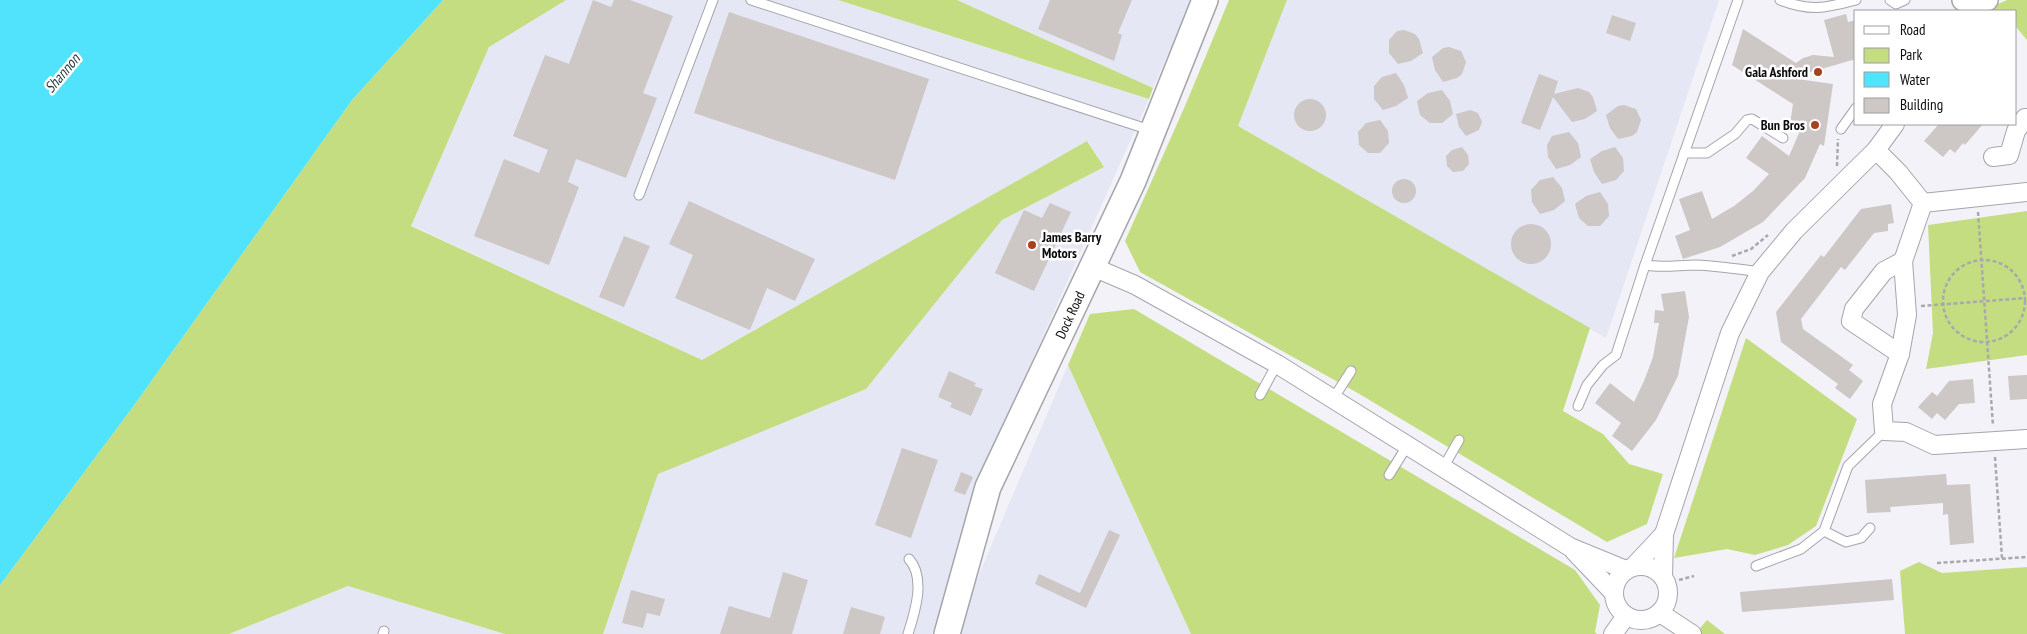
<svg xmlns="http://www.w3.org/2000/svg" width="2027" height="634" font-family="'PT Sans Narrow',sans-serif">
<style>
.built{fill:#e6e7f4}
.green{fill:#c4dd80}
.water{fill:#50e3fb}
.building{fill:#cdc7c5}
.lines{fill:none;stroke-linecap:round;stroke-linejoin:round}
.service-casing{stroke:#a5a6ab;stroke-width:11}
.minor-casing{stroke:#a5a6ab;stroke-width:20}
.tertiary-casing{stroke:#a5a6ab;stroke-width:24}
.secondary-casing{stroke:#a5a6ab;stroke-width:28}
.path{stroke:#a9a9ad;stroke-width:2.5;stroke-dasharray:4 2.5;stroke-linecap:butt}
.service{stroke:#fff;stroke-width:9}
.minor{stroke:#fff;stroke-width:18}
.tertiary{stroke:#fff;stroke-width:21}
.secondary{stroke:#fff;stroke-width:25}
.poi-dot{fill:#a8411e;stroke:#fff;stroke-width:2}
.labels{text-anchor:middle;dominant-baseline:central;stroke-width:5;stroke-linejoin:round;paint-order:stroke}
.poi-label{font-size:14px;font-weight:bold;fill:#0c0c0e;stroke:#fff;text-anchor:end}
.street-label{font-size:14px;fill:#0c0c0e;stroke:#fff}
.water-label{font-size:15px;font-style:italic;fill:#1e363b;stroke:#fff}
</style>
<rect width="100%" height="100%" fill="#f2f2f8"/>
<!-- built -->
<g class="built">
<polygon points="566,0 838,0 1149,99 988,459 932,634 603,634 658,474 866,389 1002,220 1104,167 1088,141 702,360 411,225 489,47"/>
<polygon points="957,0 1192,0 1153,88"/>
<polygon points="1287,0 1719,0 1606,338 1238,126"/>
<polygon points="1068,365 1191,634 960,634 969,598"/>
<polygon points="348,586 505,634 229,634"/>
</g>
<!-- green -->
<g class="green">
<polygon points="443,0 566,0 489,47 411,226 702,360 1087,141 1104,167 1002,220 866,389 658,474 603,634 505,634 348,586 229,634 0,634 0,585 132,408 352,100"/>
<polygon points="838,0 957,0 1153,88 1149,99"/>
<polygon points="1229,0 1287,0 1238,126 1590,328 1563,411 1603,434 1629,464 1663,474 1647,524 1607,542 1356,392 1140,272 1125,241 1185,106"/>
<polygon points="2007,0 2027,0 2027,40 2016,27 2016,11 1993,11 1987,9"/>
<polygon points="2027,211 2027,355 1926,369 1933,333 1928,225"/>
<polygon points="1134,309 1575,570 1600,605 1595,632 1597,634 1191,634 1068,365 1090,314"/>
<polygon points="1746,338 1857,419 1816,526 1788,545 1755,555 1727,549 1674,558"/>
<polygon points="1919,562 1942,573 2027,567 2027,634 1905,634 1900,571"/>
<polygon points="1707,620 1725,634 1695,634"/>
</g>
<!-- water -->
<polygon class="water" points="0,0 443,0 352,100 132,408 0,585"/>
<!-- building -->
<g class="building">
<polygon points="593,0 611,7 614,0 630,0 673,16 643,93 657,98 626,178 576,159 568,182 579,187 549,265 474,236 504,159 539,173 548,150 513,136 545,55 569,64"/>
<polygon points="1050,0 1132,0 1118,33 1122,35 1114,61 1038,29"/>
<polygon points="729,12 929,79 895,180 694,113"/>
<polygon points="1846,14 1848,22 1856,20 1856,59 1790,78 1833,84 1824,146 1820,144 1805,178 1763,222 1720,247 1683,259 1675,236 1690,230 1679,199 1702,191 1712,219 1734,206 1753,191 1769,174 1746,158 1762,136 1789,156 1800,131 1790,124 1793,104 1732,65 1743,29 1796,63 1803,58 1813,55 1834,57 1824,20"/>
<polygon points="1612,15 1636,23 1630,41 1606,33"/>
<polygon points="1404,30 1415,34 1419,39 1423,53 1411,61 1398,64 1389,53 1389,40 1397,31"/>
<polygon points="1449,47 1461,51 1466,62 1462,74 1457,78 1443,82 1435,70 1432,57 1443,48"/>
<polygon points="1396,73 1404,85 1408,98 1396,106 1383,110 1374,99 1374,86 1382,77"/>
<polygon points="1539,74 1558,81 1554,94 1578,88 1589,92 1593,97 1597,111 1585,119 1572,122 1553,97 1540,130 1521,123"/>
<polygon points="1442,90 1450,101 1453,114 1442,123 1430,123 1420,115 1417,101 1428,93"/>
<circle cx="1310" cy="115" r="16"/>
<polygon points="1624,105 1636,109 1641,120 1637,132 1632,136 1618,139 1610,128 1606,115 1618,106"/>
<polygon points="1470,110 1478,113 1482,122 1479,130 1466,136 1459,127 1456,114"/>
<polygon points="1380,120 1388,131 1389,143 1380,153 1368,153 1359,145 1358,132 1366,123"/>
<polygon points="1939,124 1983,124 1965,145 1963,143 1955,153 1950,149 1943,157 1924,141"/>
<polygon points="1569,132 1578,143 1581,157 1570,165 1556,169 1548,157 1547,145 1552,136"/>
<polygon points="1462,147 1468,155 1469,164 1463,171 1453,172 1447,166 1446,156 1452,150"/>
<polygon points="1615,147 1623,158 1624,171 1616,180 1602,184 1594,172 1590,159 1602,151"/>
<polygon points="1553,177 1562,188 1565,201 1554,210 1540,214 1532,202 1531,190 1540,180"/>
<circle cx="1404" cy="191" r="12"/>
<polygon points="1600,192 1608,204 1609,216 1600,226 1588,226 1579,218 1575,204 1586,196"/>
<polygon points="689,201 815,259 795,301 767,288 750,330 675,298 693,255 669,244"/>
<polygon points="1050,203 1071,212 1034,291 995,273 1024,210 1042,218"/>
<polygon points="1891,204 1894,223 1888,224 1888,231 1874,233 1845,270 1841,267 1801,319 1803,329 1853,365 1849,370 1863,381 1850,399 1835,388 1838,384 1781,342 1776,312 1821,255 1824,257 1861,209"/>
<circle cx="1531" cy="244" r="20"/>
<polygon points="624,236 650,246 624,307 599,297"/>
<polygon points="1685,291 1689,317 1678,376 1656,420 1632,451 1612,436 1621,423 1595,403 1610,383 1634,402 1644,381 1653,357 1659,323 1654,323 1655,310 1664,311 1661,294"/>
<polygon points="949,371 976,383 974,386 983,389 971,416 950,407 952,403 938,397"/>
<polygon points="2027,375 2027,399 2010,400 2008,376"/>
<polygon points="1973,379 1975,403 1959,404 1945,420 1937,413 1932,419 1918,407 1932,392 1937,396 1949,381"/>
<polygon points="902,448 938,460 911,538 875,525"/>
<polygon points="961,472 973,477 965,495 954,491"/>
<polygon points="1946,474 1947,485 1970,484 1974,543 1950,545 1948,514 1943,515 1943,503 1890,507 1891,512 1867,513 1865,480"/>
<polygon points="1109,530 1120,535 1086,608 1035,584 1039,574 1080,593"/>
<polygon points="783,572 808,580 792,634 720,634 729,606 770,618"/>
<polygon points="1892,579 1894,600 1742,612 1740,592"/>
<polygon points="631,590 665,599 660,616 647,613 643,628 622,623"/>
<polygon points="851,607 885,617 880,634 843,634"/>
</g>
<g class="lines">
<defs>
<g id="service">
<polyline points="751,0 1153,131"/>
<path d="M1738,0L1645,265C1662,268 1679,265 1696,265C1718,266 1739,269 1760,272"/>
<path d="M1780,0C1812,12 1825,8 1856,0"/>
<polyline points="1890,0 1896,4 1905,0"/>
<polyline points="1841,129 1856,108"/>
<polyline points="1684,153 1707,153 1735,134 1747,120 1752,119 1783,138"/>
<polyline points="639,195 713,0"/>
<polyline points="1260,395 1277,364"/>
<polyline points="1333,399 1351,371"/>
<polyline points="1578,406 1587,385 1603,365 1616,355 1645,265"/>
<polyline points="1443,468 1459,440"/>
<polyline points="1389,475 1407,446"/>
<polyline points="1824,531 1846,542 1861,538 1870,528"/>
<polyline points="1756,566 1801,549 1824,531 1848,466 1884,431"/>
<polyline points="383,634 384,631"/>
<path d="M908,634C915,612 926,578 909,559"/>
</g>
<g id="minor">
<polyline points="1876,150 1898,172 1923,203 1903,261 1907,315 1900,354 1882,404 1884,431 1906,432 1934,445 2027,439"/>
<polyline points="1993,157 2009,155 2016,131 2025,118 2027,118"/>
<polyline points="1923,203 2027,192"/>
<polyline points="1093,267 1135,285 1277,364 1570,547 1626,570"/>
<polyline points="1900,354 1851,321 1854,309 1884,271 1903,261"/>
<polyline points="1574,551 1613,592"/>
<circle cx="1641" cy="593" r="27"/>
<polyline points="1634,566 1664,534"/>
<polyline points="1663,577 1664,534 1730,333 1760,272 1794,231 1876,150 1895,124"/>
<polyline points="1660,613 1692,634"/>
<polyline points="1613,634 1626,616"/>
</g>
<polyline id="tertiary" points="1963,0 1976,4 1987,0"/>
<polyline id="secondary" points="947,634 988,487 1133,181 1205,0"/>
</defs>
<!-- service casing -->
<use href="#service" class="service-casing"/>
<!-- minor casing -->
<use href="#minor" class="minor-casing"/>
<!-- tertiary casing -->
<use href="#tertiary" class="tertiary-casing"/>
<!-- secondary casing -->
<use href="#secondary" class="secondary-casing"/>
<!-- path -->
<g class="path">
<polyline points="1837,166 1838,139"/>
<polyline points="1978,212 1993,426"/>
<polyline points="1732,256 1751,249 1768,235"/>
<circle cx="1984" cy="301" r="41"/>
<polyline points="1921,306 2026,298"/>
<polyline points="1995,457 2002,558"/>
<polyline points="1937,563 2027,557"/>
<polyline points="1679,580 1694,576"/>
</g>
<!-- service -->
<use href="#service" class="service"/>
<!-- minor -->
<use href="#minor" class="minor"/>
<!-- tertiary -->
<use href="#tertiary" class="tertiary"/>
<!-- secondary -->
<use href="#secondary" class="secondary"/>
</g>
<!-- markers -->
<g class="poi-dot">
<circle cx="1818" cy="72" r="5"/>
<circle cx="1815" cy="125" r="5"/>
<circle cx="1032" cy="245" r="5"/>
</g>
<g class="labels">
<!-- poi labels -->
<g class="poi-label">
<text x="1808" y="72">Gala Ashford</text>
<text x="1805" y="125">Bun Bros</text>
<text x="1042" y="237" text-anchor="start">James Barry<tspan x="1042" dy="16">Motors</tspan></text>
</g>
<!-- street labels -->
<g class="street-label">
<text transform="translate(1070 315) rotate(-65)">Dock Road</text>
</g>
<!-- water labels -->
<g class="water-label">
<text transform="translate(62 73) rotate(-50)">Shannon</text>
</g>
</g>
<!-- legend -->
<rect x="1854" y="10" width="162" height="115" fill="#ffffff" stroke="#9e9e9f"/>
<rect x="1864" y="26" width="25" height="8" fill="#ffffff" stroke="#9e9e9f"/>
<text x="1900" y="35" font-size="15" fill="#0c0c0e">Road</text>
<rect x="1864" y="48" width="25" height="15" fill="#c4dd80" stroke="#9e9e9f"/>
<text x="1900" y="60" font-size="15" fill="#0c0c0e">Park</text>
<rect x="1864" y="72" width="25" height="15" fill="#50e3fb" stroke="#9e9e9f"/>
<text x="1900" y="85" font-size="15" fill="#0c0c0e">Water</text>
<rect x="1864" y="98" width="25" height="15" fill="#cdc7c5" stroke="#9e9e9f"/>
<text x="1900" y="110" font-size="15" fill="#0c0c0e">Building</text>
</svg>
